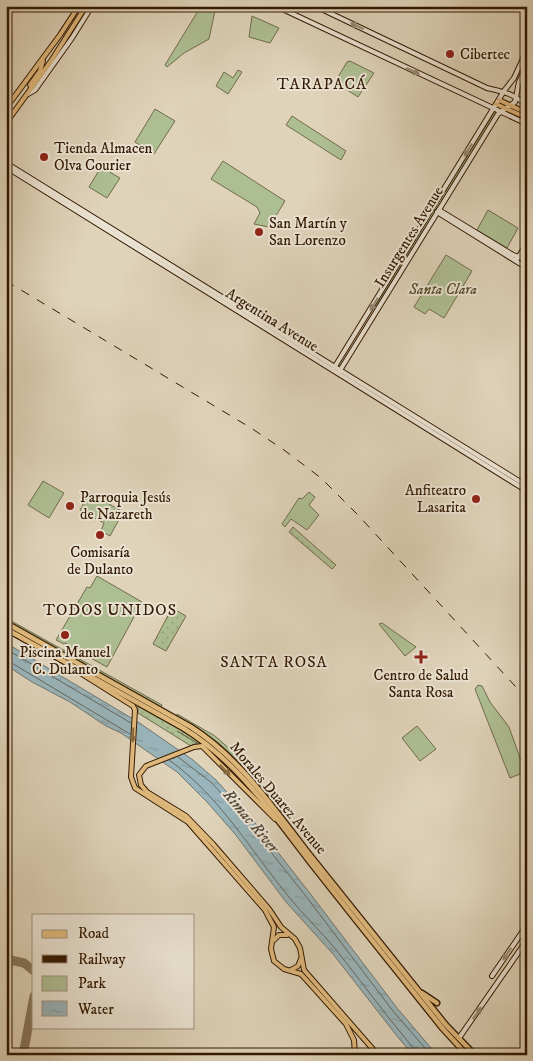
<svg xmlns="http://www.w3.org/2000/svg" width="533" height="1061" font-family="'IM FELL DW Pica',serif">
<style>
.grass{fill:url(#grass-dots);stroke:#706c4a}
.park{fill:#aebe93;stroke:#706c4a}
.water{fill:url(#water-ripples);stroke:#707770}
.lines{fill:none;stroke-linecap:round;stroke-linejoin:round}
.shore{stroke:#66675e;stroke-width:1}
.taxiway{stroke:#88765d;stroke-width:9}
.secondary-casing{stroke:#321900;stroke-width:6}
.primary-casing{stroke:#321900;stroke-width:6}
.highway-casing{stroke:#321900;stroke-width:7}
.secondary{stroke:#eae2d2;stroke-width:4}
.primary{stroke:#e0ba7d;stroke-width:4}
.highway{stroke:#e0ba7d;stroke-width:4.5}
.rail{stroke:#321900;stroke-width:1;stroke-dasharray:9 9;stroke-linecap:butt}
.oneway{fill:#978874}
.oneway2{fill:#896a3e}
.poi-dot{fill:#8f2418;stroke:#eae2d2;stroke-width:2}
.labels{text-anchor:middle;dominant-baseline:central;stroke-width:4;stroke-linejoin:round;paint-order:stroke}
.poi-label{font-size:15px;fill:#321900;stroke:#eae2d2;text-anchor:start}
.street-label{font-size:15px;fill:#321900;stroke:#eae2d2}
.park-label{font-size:15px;font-style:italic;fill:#574b2c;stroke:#eae2d2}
.neighbourhood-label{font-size:16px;letter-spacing:1px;fill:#321900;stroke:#eae2d2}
.water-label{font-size:16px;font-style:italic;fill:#514838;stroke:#eae2d2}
</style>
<defs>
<pattern id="grass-dots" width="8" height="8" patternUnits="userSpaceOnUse" patternTransform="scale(1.25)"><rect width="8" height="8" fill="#aebe93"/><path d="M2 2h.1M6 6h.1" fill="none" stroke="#96a37d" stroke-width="1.8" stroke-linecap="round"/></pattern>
<pattern id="water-ripples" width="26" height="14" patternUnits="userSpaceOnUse" patternTransform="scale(1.25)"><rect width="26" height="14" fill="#99b5bb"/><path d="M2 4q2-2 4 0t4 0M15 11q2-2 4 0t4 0" fill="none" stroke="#849b9f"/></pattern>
</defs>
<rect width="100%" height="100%" fill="#dfd3ba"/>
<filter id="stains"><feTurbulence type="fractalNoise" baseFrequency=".004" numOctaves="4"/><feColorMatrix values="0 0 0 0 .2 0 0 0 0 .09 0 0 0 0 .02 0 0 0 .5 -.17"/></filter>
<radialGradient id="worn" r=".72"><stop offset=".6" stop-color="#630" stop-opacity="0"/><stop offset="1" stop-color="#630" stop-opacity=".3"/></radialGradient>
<!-- grass -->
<g class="grass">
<polygon points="495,111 497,112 376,307 374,306"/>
<polygon points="293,527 336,565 332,569 289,532"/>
<polygon points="172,608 186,616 166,651 153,644"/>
<polygon points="6,618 162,705 161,707 6,621"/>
<polygon points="138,704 203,743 197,743 177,731 197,743 191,746 138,713"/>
<path d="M177,714L215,736L232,751L282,812L280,813C262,791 244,765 222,746C208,734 192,726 177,716Z"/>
</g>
<!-- park -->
<g class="park">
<polygon points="201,6 216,6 209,39 184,53 167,67 165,65"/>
<polygon points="252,16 279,28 270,43 249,37"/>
<polygon points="350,61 374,73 358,97 335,82 347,62"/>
<polygon points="238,70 242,72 228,94 216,86 224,72 233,78"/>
<polygon points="155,109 175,121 154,154 135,142"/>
<polygon points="292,116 346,151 341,160 286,125"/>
<polygon points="223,161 285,201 269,227 254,224 260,213 257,207 211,179"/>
<polygon points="101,167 120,178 107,198 89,187"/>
<polygon points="488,210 518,228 507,248 477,230"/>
<polygon points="446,255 472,271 444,318 429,309 425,314 414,307"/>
<polygon points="43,481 64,493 49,518 28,505"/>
<polygon points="309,492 315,497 309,505 319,515 307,530 291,519 285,527 282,524 299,498 302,499"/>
<polygon points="90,493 123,512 110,536 101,531 104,523 80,510"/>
<polygon points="97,576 142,602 107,667 67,645 66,643 64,644 56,640 87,587 90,588"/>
<polygon points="382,623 416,647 405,656 379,624"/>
<polygon points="478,685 482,686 490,702 509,727 525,772 510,778 475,689"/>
<polygon points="417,726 436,749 420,761 402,738"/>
</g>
<!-- water -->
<polygon class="water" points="6,643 138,722 193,760 216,780 255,823 309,892 397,1008 437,1055 413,1055 397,1036 333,954 286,902 235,834 207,802 177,772 121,733 106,726 70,702 32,682 6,665"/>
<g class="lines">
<!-- shore -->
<g class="shore">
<polyline points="6,649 131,723"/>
<polyline points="6,661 10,662 130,734"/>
<polyline points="178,757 212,783 251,827 305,895 393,1011 431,1055"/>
<path d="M169,760C219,795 251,851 289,897C304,916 322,932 337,951C363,984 388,1018 415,1050L416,1055"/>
</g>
<!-- taxiway -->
<g class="taxiway">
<polyline points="6,959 24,963 34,971"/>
<polyline points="23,1055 34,996"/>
</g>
<defs>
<g id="secondary">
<polyline points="276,6 527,124"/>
<path d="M315,6L487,88C504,92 513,93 527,106"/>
<polyline points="28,94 35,90 72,38 92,6"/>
<polyline points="6,163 527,486"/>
<polyline points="6,167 527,491"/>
<polyline points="439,210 513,255 527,260"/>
<polyline points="437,212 527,268"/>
<polyline points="517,259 527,244"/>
<polyline points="334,368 504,91 514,78 527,50"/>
<polyline points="339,372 498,114 515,102 519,82 527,65"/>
<polyline points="492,976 527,925"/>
<polyline points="459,1038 527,940"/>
</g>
<g id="primary">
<polyline points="32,88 30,85 40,71 43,61"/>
<polyline points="499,100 527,113"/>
<polyline points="496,104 527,118"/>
<polyline points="6,108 60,35 79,6"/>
<polyline points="6,123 51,61 86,6"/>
<polyline points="74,669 133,706 135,710 131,777 135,788 188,822 265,910 274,927 271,949 274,961 284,969 301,974 346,1024 354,1040 355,1055"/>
<polyline points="275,819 202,746 194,747 146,766 139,775 141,785 147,792 186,816 213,844 269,909 281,927 295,939 300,948 304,970 378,1055"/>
<polyline points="274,940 279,935 287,935"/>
<polyline points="291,970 298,966 301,959"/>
</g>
<g id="highway">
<path d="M6,623L191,727C240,758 274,809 309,854C355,911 401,968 446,1025L475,1055"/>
<path d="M6,629L183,728C237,761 272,813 310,862C354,918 398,973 443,1029L467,1055"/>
<polyline points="422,993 437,1003"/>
</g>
</defs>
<!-- secondary casing -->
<use href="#secondary" class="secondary-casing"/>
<!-- primary casing -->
<use href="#primary" class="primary-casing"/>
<!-- highway casing -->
<use href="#highway" class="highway-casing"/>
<!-- secondary -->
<use href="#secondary" class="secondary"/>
<!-- primary -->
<use href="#primary" class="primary"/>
<!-- highway -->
<use href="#highway" class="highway"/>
<!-- rail -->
<polyline class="rail" points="6,281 251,428 284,450 321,478 358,515 527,699"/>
</g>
<!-- one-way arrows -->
<defs><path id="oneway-solid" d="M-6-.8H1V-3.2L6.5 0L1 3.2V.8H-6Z" transform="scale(1.25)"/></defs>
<g class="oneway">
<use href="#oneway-solid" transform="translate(357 26) rotate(-155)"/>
<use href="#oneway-solid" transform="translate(413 71) rotate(25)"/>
<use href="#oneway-solid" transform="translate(468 150) rotate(122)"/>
<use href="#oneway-solid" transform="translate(374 304) rotate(122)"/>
<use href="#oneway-solid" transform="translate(507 954) rotate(125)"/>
<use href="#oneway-solid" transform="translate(477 1013) rotate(-55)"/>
</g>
<g class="oneway2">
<use href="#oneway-solid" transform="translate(133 735) rotate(93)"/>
<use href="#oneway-solid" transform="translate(225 770) rotate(46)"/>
</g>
<!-- markers -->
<g class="poi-dot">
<circle cx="450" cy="54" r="5"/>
<circle cx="44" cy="157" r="5"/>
<circle cx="259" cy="232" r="5"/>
<circle cx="476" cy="499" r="5"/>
<circle cx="70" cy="506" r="5"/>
<circle cx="100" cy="535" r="5"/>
<circle cx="65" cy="635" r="5"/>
<path d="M418.5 649.5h5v5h5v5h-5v5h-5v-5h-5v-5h5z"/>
</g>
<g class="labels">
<!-- poi labels -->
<g class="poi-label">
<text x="460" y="54">Cibertec</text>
<text x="54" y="148">Tienda Almacen<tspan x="54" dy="17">Olva Courier</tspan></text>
<text x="269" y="223">San Martín y<tspan x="269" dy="17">San Lorenzo</tspan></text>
<text x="466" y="490" text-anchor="end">Anfiteatro<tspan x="466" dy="17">Lasarita</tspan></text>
<text x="80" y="497">Parroquia Jesús<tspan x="80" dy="17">de Nazareth</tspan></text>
<text x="100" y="552" text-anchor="middle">Comisaría<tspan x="100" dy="17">de Dulanto</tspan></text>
<text x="65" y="652" text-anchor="middle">Piscina Manuel<tspan x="65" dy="17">C. Dulanto</tspan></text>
<text x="421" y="675" text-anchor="middle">Centro de Salud<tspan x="421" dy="17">Santa Rosa</tspan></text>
</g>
<!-- street labels -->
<g class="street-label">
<text transform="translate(409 237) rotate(-58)">Insurgentes Avenue</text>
<text transform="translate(272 320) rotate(32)">Argentina Avenue</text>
<text transform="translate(278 798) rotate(50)">Morales Duarez Avenue</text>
</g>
<!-- park labels -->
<g class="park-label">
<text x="443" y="289">Santa Clara</text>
</g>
<!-- neighbourhood labels -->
<g class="neighbourhood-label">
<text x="322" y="84">TARAPACÁ</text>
<text x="110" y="610">TODOS UNIDOS</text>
<text x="274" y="662">SANTA ROSA</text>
</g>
<!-- water labels -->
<g class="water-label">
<text transform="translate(251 821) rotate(50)">Rimac River</text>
</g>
</g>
<!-- margin -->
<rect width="533" height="1061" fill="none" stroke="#dfd3ba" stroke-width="25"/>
<rect x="8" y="8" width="518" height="1046" fill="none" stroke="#321900" stroke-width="2.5"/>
<rect x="12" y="12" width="508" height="1036" fill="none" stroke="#321900"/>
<!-- legend -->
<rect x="32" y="914" width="162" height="115" fill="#eae2d2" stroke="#a0927e"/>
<rect x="42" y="930" width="25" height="8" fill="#e0ba7d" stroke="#a0927e"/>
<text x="78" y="938" font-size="15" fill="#321900">Road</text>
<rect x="42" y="955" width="25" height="8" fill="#321900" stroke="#a0927e"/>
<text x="78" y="964" font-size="15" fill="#321900">Railway</text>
<rect x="42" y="976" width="25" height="15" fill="#aebe93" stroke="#a0927e"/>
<text x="78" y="988" font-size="15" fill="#321900">Park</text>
<rect x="42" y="1001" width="25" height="15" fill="url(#water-ripples)" stroke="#a0927e"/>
<text x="78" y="1014" font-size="15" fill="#321900">Water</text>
<rect width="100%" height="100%" filter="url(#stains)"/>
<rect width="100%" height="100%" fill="url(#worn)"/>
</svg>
